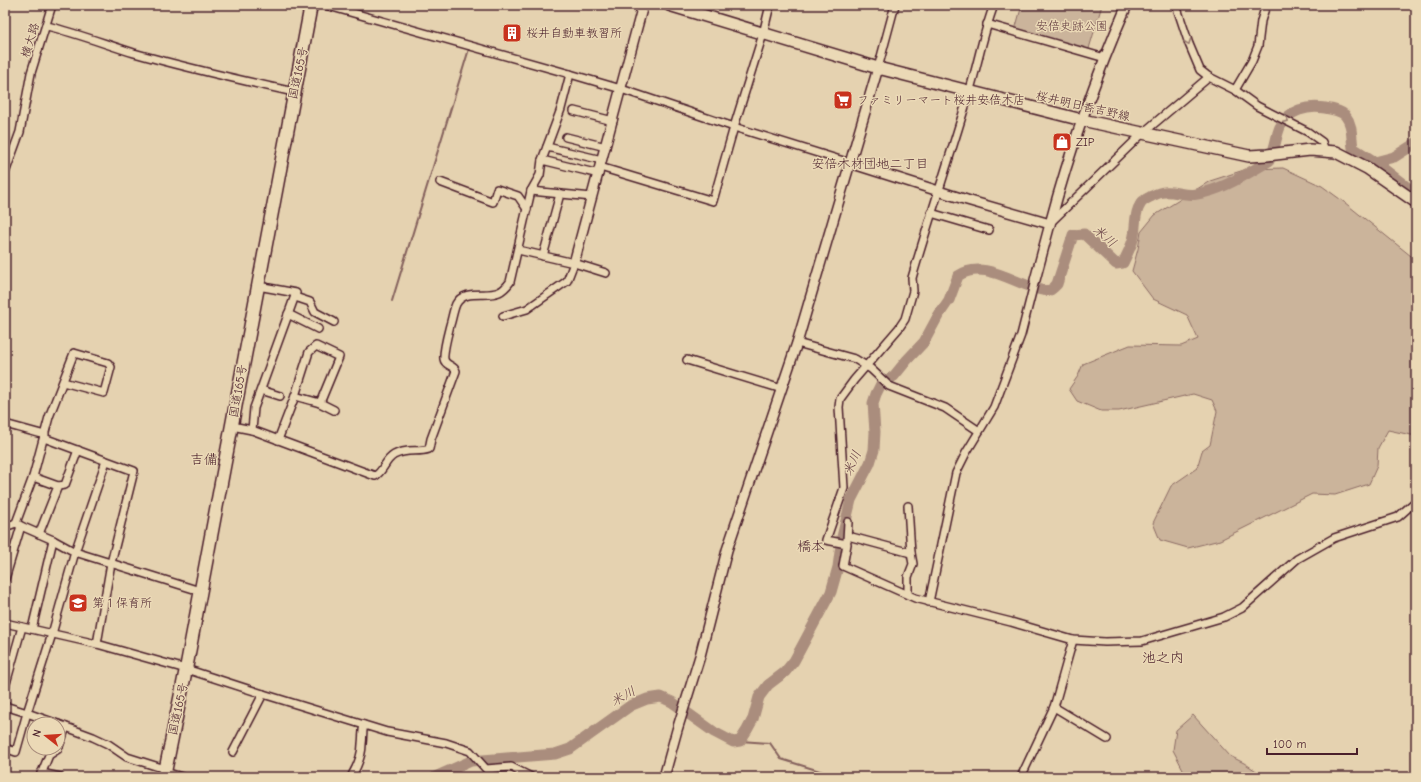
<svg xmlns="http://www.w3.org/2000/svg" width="1421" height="782" font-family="'Comic Neue','Klee One',sans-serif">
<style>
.green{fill:#cbb49b;stroke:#8a6a63}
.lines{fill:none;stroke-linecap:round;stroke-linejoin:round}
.stream{stroke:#84615c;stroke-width:2}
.river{stroke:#aa8d7d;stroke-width:11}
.minor-casing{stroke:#4a1f2b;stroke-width:10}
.tertiary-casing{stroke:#4a1f2b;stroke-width:12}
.primary-casing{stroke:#4a1f2b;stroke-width:14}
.trunk-casing{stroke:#4a1f2b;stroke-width:15}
.minor{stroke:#ebd9b6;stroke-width:7}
.tertiary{stroke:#ebd9b6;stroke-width:9}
.primary{stroke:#ebd9b6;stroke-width:11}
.trunk{stroke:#ebd9b6;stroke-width:12}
.oneway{stroke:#9a7c70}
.labels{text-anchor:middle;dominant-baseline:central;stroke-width:3;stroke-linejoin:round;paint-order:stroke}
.park-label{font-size:12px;fill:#643d41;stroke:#ebd9b6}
.poi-label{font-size:12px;fill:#4a1f2b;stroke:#ebd9b6;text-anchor:start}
.street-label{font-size:12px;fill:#4a1f2b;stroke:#ebd9b6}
.neighbourhood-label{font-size:13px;fill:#4a1f2b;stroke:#ebd9b6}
.water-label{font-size:13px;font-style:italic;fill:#623a40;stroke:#ebd9b6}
.quarter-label{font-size:14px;fill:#4a1f2b;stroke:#ebd9b6}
</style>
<rect width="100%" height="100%" fill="#e5d2b0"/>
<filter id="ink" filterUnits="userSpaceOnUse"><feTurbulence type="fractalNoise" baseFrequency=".025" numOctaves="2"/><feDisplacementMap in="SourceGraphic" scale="8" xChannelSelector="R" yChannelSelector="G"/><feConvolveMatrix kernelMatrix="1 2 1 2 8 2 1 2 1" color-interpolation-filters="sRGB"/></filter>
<g filter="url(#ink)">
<!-- green -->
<g class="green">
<polygon points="1022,5 1102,5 1088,52 1015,30"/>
<polygon points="1283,168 1322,186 1344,202 1416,260 1416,436 1388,430 1378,448 1377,466 1369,484 1335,495 1312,494 1220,540 1188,548 1160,540 1153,523 1171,486 1197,468 1202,451 1210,445 1217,411 1212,400 1193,394 1119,411 1101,411 1077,401 1069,389 1078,376 1083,364 1130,345 1181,346 1198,339 1187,315 1153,299 1132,271 1138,249 1141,232 1155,215 1210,181 1247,169"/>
<polygon points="1193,715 1230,756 1244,763 1261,774 1263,777 1188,777 1186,775 1173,750 1176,730"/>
</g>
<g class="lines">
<!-- stream -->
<g class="stream">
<polyline points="392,301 469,49"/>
<polyline points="740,741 770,743 781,759 839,777"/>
</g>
<!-- river -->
<g class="river">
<path d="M1274,148C1276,142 1277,134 1280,127C1288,110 1308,105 1325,108C1331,109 1341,111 1345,115C1353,125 1351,136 1353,148L1375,162L1416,194"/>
<polyline points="1375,162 1394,157 1416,143"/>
<path d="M435,777L471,761L555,754L570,749L630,706L647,699L661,697L672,702L714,732L733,742L740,741L747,730L753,719L759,697L768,685L785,672L794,661L831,592L838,567L842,537L851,500L870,463L874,450L875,432L873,403L876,394L881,384L894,376L907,360L924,342L938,316L949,300L958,276C981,260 1009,280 1032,287C1037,289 1044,292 1050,290C1053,289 1055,286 1057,284L1073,235L1084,234L1116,264L1123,263C1127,254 1133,244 1134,235C1136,225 1134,214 1140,205C1142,200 1148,198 1152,196C1170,186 1180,197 1197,194C1223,190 1246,174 1269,161"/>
</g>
<defs>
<g id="minor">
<polyline points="325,5 570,74 621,89 734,127 850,163"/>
<path d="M994,5C983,34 978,63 969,93C951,154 930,216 912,278L913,291L905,319L899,328L854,380L840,399L839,407L844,488L826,540L847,544L843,566L915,598L1011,622L1073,640L1105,642L1142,641L1224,617L1242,608L1297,559L1334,538L1398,517L1416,501"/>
<polyline points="1176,5 1189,44 1200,70 1209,77 1235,90 1257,106 1308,132 1322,142 1325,151"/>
<polyline points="987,24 1105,58"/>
<path d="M47,26C76,33 105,44 134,53C187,68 240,80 294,92"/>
<polyline points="878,68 895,5"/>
<polyline points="1235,90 1252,61 1258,46 1261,21 1266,5"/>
<polyline points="574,111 613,121"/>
<polyline points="566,137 606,147"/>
<polyline points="547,147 602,160"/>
<polyline points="542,160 599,174"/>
<polyline points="600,167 713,201 734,127 763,34 770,5"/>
<polyline points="5,173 20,132 31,73 52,5"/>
<polyline points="440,182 493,202 497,189 518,196 527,209"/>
<polyline points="531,191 592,197"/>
<polyline points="931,213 989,230"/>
<polyline points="1050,223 1143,133 1209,77"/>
<polyline points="518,250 574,263"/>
<polyline points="543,256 560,194"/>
<polyline points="295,297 310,302 315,312 334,322"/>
<polyline points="288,314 318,329"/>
<polyline points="503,316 527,309 567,281 574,263 606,273"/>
<polyline points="797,343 855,359 871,369 889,386 945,408 979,431"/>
<polyline points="687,360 782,389"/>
<polyline points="261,390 280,396"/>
<polyline points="295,396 320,403 334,410"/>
<polyline points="5,424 45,435"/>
<path d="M232,426L252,430L375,476C383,472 385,460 394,455C407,448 418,453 429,449L431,439L456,371C454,365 445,366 444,359C443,351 448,333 450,325C452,319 453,311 456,304C465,288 486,298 499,292C504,290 507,286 510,282L531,191L540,175L542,160L561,109L570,74"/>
<polyline points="252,430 254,408 296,293 258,286"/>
<polyline points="44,438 134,471 111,563 97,644"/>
<polyline points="278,440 295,396 309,352 316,346 339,357 320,403"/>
<polyline points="33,477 58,486 39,534"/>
<polyline points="58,486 65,485 78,450"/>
<polyline points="16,523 33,477 49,417 74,353 108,363 111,367 104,393 63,382"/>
<polyline points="16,523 21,526 53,540 75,552 200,591"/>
<polyline points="5,527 16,523"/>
<polyline points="848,536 911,553 908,506"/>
<polyline points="847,540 848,522"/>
<polyline points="5,579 21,526"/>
<polyline points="908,594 908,577 913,564 911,553"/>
<polyline points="929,602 956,473 966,453 994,407 1021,335 1035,280"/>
<polyline points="5,623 97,644 186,669 263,694 387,732 446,743 470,751 486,769 511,767 531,777"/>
<polyline points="32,629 53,540"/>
<polyline points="5,687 22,627"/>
<polyline points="5,706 27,713 16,752 5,748"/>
<polyline points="1054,707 1107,739"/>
<polyline points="58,724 27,713 52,634 75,552 106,461"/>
<polyline points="58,724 93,737 108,744 127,757 165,769"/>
<polyline points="233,752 263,694"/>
<polyline points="165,772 182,777"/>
<polyline points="41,773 60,777"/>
<polyline points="40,777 49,755 58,749 66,727"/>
<path d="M351,777C357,767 362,756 362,744C363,737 362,732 364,725"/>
<polyline points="1021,777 1054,707 1073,640"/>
</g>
<g id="tertiary">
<path d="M850,163L967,200L1050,224C1070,149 1096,76 1127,5"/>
<polyline points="574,263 643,5"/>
<polyline points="1035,280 1050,224"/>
<polyline points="664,777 677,730 700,656 727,550 797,343 878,68"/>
</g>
<polyline id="primary" points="669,5 878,68 1082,120 1249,156 1267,155 1310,150 1336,152 1367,168 1416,202"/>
<polyline id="trunk" points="164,777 186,669 311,5"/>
</defs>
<!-- minor casing -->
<use href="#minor" class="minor-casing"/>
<!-- tertiary casing -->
<use href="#tertiary" class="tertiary-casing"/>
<!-- primary casing -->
<use href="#primary" class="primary-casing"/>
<!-- trunk casing -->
<use href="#trunk" class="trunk-casing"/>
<!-- minor -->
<use href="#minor" class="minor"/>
<!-- tertiary -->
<use href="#tertiary" class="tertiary"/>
<!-- primary -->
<use href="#primary" class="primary"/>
<!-- trunk -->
<use href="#trunk" class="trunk"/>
</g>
<!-- one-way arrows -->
<defs><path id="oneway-chevron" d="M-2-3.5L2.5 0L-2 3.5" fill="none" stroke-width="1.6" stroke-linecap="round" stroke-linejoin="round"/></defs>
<g class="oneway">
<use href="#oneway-chevron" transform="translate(1188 42) rotate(70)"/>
<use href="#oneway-chevron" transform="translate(1286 120) rotate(27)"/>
</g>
</g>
<!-- icons -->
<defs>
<symbol id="building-square" viewBox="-11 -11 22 22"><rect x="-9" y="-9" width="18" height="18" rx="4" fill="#c8321e" stroke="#ebd9b6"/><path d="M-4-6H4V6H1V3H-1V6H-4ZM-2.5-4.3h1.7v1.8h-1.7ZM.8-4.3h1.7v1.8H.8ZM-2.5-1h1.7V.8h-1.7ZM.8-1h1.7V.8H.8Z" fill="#fff"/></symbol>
<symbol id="supermarket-square" viewBox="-11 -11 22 22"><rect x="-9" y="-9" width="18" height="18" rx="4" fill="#c8321e" stroke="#ebd9b6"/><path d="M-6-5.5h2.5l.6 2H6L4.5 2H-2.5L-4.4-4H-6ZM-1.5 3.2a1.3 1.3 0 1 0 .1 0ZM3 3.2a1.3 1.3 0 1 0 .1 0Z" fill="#fff"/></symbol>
<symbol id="shop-square" viewBox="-11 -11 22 22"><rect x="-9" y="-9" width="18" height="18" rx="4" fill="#c8321e" stroke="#ebd9b6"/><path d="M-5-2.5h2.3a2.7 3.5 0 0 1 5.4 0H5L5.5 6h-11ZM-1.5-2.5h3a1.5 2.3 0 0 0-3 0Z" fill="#fff"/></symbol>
<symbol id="school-square" viewBox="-11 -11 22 22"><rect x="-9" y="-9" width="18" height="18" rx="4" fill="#c8321e" stroke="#ebd9b6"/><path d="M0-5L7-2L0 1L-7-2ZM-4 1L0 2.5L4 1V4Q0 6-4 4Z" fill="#fff"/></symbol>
</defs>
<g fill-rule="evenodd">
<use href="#building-square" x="501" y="22" width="22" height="22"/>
<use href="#supermarket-square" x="832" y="89" width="22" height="22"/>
<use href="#shop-square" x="1051" y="131" width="22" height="22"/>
<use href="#school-square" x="67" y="592" width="22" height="22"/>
</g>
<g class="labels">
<!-- park labels -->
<g class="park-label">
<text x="1072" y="26">安倍史跡公園</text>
</g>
<!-- poi labels -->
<g class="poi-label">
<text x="526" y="33">桜井自動車教習所</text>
<text x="857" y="100">ファミリーマート桜井安倍木店</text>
<text x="1076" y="142">ZIP</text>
<text x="92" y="603">第１保育所</text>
</g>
<!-- street labels -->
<g class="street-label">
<text transform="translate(30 40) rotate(-73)">横大路</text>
<text transform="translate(298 73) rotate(-78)">国道165号</text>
<text transform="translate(1083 106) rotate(13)">桜井明日香吉野線</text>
<text transform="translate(238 391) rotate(-80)">国道165号</text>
<text transform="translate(178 709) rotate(-78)">国道165号</text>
</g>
<!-- neighbourhood labels -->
<g class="neighbourhood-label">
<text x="870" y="163">安倍木材団地二丁目</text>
</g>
<!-- water labels -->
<g class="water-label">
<text transform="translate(1105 236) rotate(40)">米川</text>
<text transform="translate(852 463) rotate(-66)">米川</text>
<text transform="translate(623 696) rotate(-29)">米川</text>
</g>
<!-- quarter labels -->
<g class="quarter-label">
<text x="204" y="459">吉備</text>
<text x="811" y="546">橋本</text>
<text x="1163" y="657">池之内</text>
</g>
</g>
<!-- margin -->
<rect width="1421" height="782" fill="none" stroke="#ebd9b6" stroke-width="20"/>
<rect x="10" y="10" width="1401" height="762" fill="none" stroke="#4a1f2b" stroke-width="1.5" filter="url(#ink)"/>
<!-- north arrow -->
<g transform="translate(46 736) rotate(287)"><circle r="19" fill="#ebd9b6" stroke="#ab8f7e"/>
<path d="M0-3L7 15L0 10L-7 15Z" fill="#c8321e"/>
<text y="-6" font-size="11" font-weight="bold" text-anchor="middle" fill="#4a1f2b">N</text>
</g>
<!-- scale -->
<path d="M1267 748v6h90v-6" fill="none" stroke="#4a1f2b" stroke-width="2"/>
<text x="1273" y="748" font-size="12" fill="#4a1f2b" stroke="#ebd9b6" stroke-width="3" paint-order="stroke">100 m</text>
</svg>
